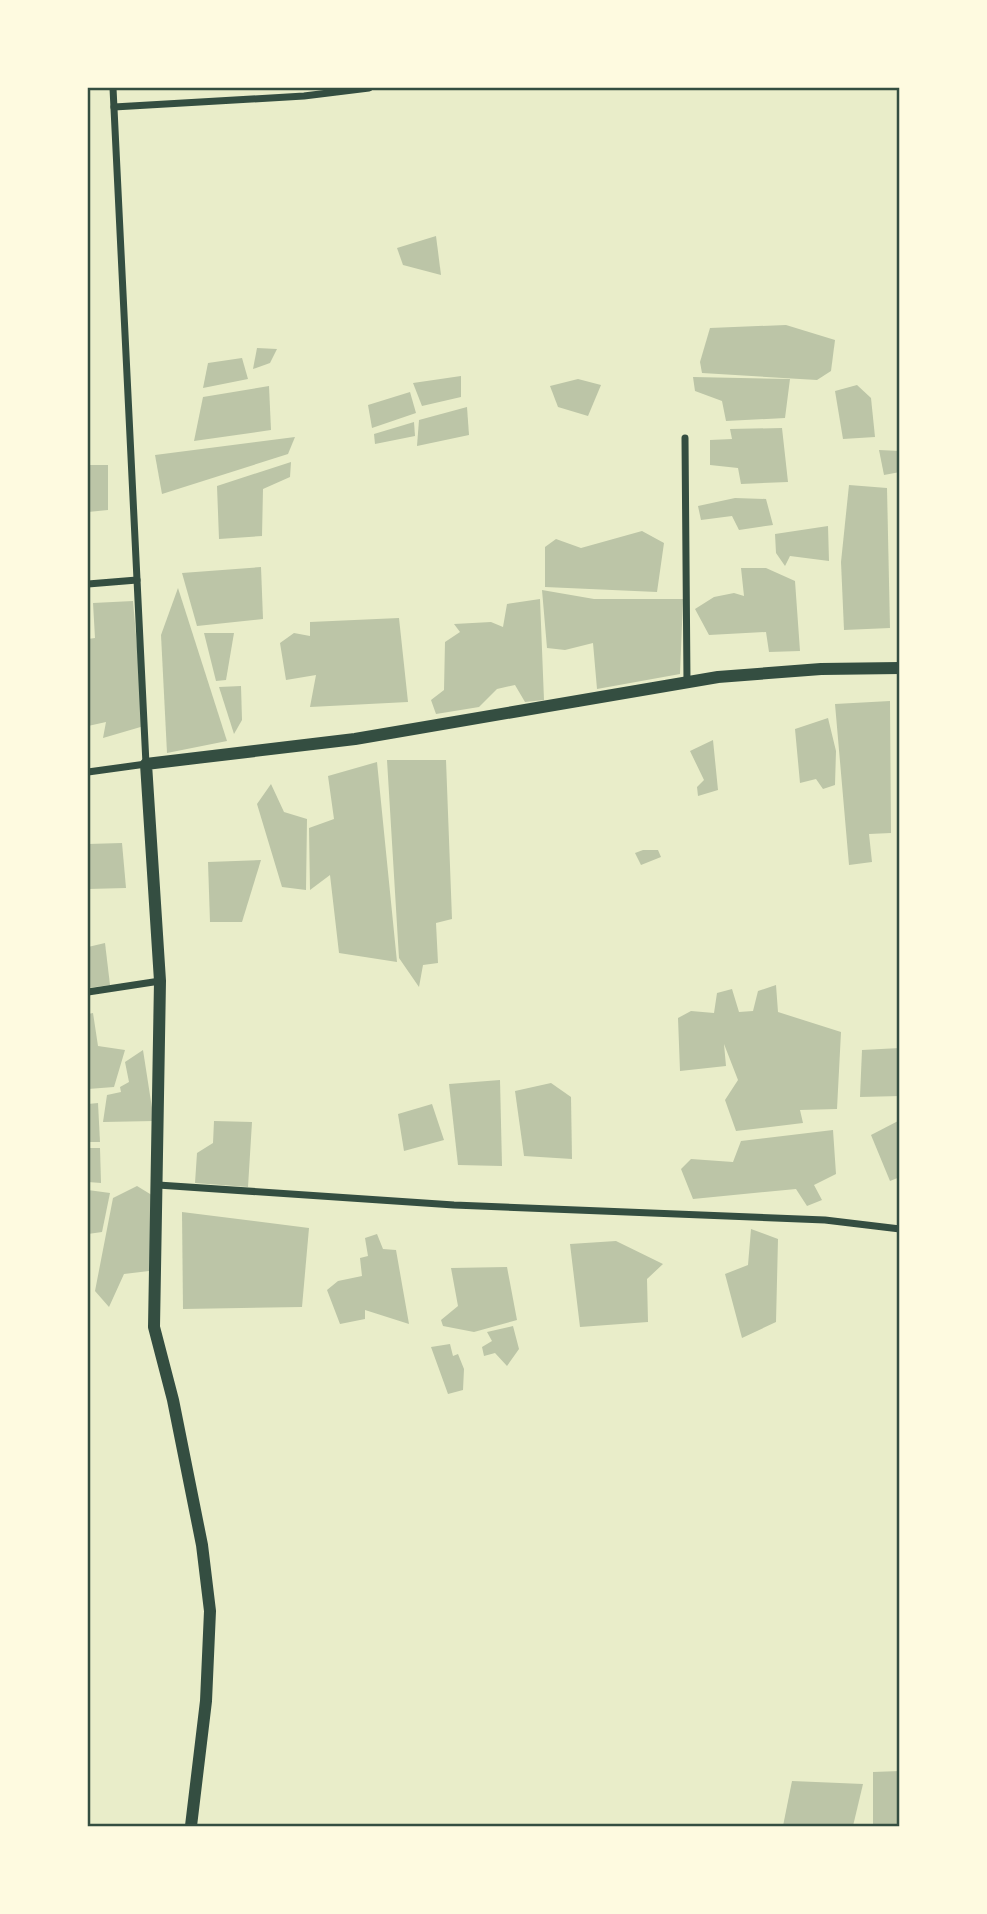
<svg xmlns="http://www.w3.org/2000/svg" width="987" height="1914" font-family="Montserrat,sans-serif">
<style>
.building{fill:#bcc5a7}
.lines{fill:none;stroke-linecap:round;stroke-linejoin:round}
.minor{stroke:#344e41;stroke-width:7}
.tertiary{stroke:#344e41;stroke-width:12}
.neatline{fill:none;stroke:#344e41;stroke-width:2.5}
</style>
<rect width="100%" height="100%" fill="#e9edc9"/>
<!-- building -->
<g class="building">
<polygon points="436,236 441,275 403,265 397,248"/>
<polygon points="786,325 835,340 831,371 817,380 702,373 700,362 710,328"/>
<polygon points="257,348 277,349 270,363 253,369"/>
<polygon points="242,358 248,379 203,388 208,363"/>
<polygon points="461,376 461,397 422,406 413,383"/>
<polygon points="693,377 790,379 785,418 726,421 722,401 695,391"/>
<polygon points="578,379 601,385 588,416 558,407 550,386"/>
<polygon points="857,385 871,398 875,437 843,439 835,391"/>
<polygon points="269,386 271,430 194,441 203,397"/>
<polygon points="410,392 416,413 372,428 368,405"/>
<polygon points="467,407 469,435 417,446 419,420"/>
<polygon points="414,422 415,436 375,444 374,434"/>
<polygon points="782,428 788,482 741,484 738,468 710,465 710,440 732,439 730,429"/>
<polygon points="295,437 288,454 162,494 155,455"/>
<polygon points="879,450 900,451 900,472 884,475"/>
<polygon points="291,462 290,477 263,489 262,536 219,539 217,486"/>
<polygon points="88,465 108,465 108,510 88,512"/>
<polygon points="849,485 887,488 890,628 844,630 841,562"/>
<polygon points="735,498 766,499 773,525 739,530 732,516 701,520 698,506"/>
<polygon points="828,526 829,561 790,556 785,566 776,553 775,534"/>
<polygon points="642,531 664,543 657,592 545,587 545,547 556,539 581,548"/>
<polygon points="261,567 263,619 197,626 182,573"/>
<polygon points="741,568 766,568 795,581 800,651 769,652 766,632 709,635 695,609 714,597 734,593 744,596"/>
<polygon points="178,588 227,741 167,753 161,635"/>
<polygon points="542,590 594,599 683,599 680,674 597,689 593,643 565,650 547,648"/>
<polygon points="540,599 544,700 525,702 515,685 497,689 479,707 436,714 431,700 444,690 445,642 460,632 454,624 491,622 503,627 507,604"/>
<polygon points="133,601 144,726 103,738 106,722 88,726 88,639 95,638 93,603"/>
<polygon points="399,618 408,702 310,707 316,675 286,680 280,643 294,633 310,636 310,622"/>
<polygon points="204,633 234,633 226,680 216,681"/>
<polygon points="241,686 242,720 234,734 219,687"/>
<polygon points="890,701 891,833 869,834 872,862 849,865 835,704"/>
<polygon points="828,718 836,751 835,785 823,789 816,779 800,783 795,729"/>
<polygon points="713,740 718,790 698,796 697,787 704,780 690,751"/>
<polygon points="387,760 446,760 452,919 436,923 438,963 423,965 419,987 399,958"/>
<polygon points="377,762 397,962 339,953 330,875 310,890 309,828 334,819 328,776"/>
<polygon points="271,784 284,812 307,819 306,890 282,887 257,804"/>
<polygon points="122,843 126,888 88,889 88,844"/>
<polygon points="643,850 658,850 661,857 641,865 635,853"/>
<polygon points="261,860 242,922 210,922 208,862"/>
<polygon points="105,943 110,985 88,988 88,947"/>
<polygon points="776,985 778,1012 841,1032 837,1109 800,1110 803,1123 736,1131 725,1100 738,1080 724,1044 726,1066 680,1071 678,1018 691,1011 714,1013 717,993 732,989 739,1012 753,1011 758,991"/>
<polygon points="93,1013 98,1046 125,1050 114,1087 88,1089 88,1014"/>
<polygon points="900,1048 900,1096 860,1097 862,1050"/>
<polygon points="143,1050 154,1121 103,1122 107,1095 121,1092 120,1087 129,1082 125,1062"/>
<polygon points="500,1080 502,1166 458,1165 449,1084"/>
<polygon points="551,1083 571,1097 572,1159 524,1156 515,1091"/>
<polygon points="98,1103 100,1142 88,1142 88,1104"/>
<polygon points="432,1104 444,1140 404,1151 398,1114"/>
<polygon points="900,1120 900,1177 890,1181 871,1135"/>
<polygon points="214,1121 252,1122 248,1187 195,1183 197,1153 213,1143"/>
<polygon points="833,1130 836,1174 814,1185 822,1200 807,1206 796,1189 693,1199 681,1169 691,1159 733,1162 741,1141"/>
<polygon points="88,1148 100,1148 101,1183 88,1182"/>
<polygon points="137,1186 155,1197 149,1271 124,1274 109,1307 95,1291 113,1198"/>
<polygon points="88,1190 110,1193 102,1232 88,1234"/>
<polygon points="182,1212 309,1228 302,1307 183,1309"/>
<polygon points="751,1229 778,1239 776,1322 742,1338 725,1274 748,1265"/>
<polygon points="377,1234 383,1249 396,1250 409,1324 365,1310 365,1319 340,1324 327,1290 338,1281 362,1276 360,1258 368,1256 365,1238"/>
<polygon points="616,1241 663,1264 647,1279 648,1322 580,1327 570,1244"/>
<polygon points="507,1267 517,1320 474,1332 443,1326 441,1320 458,1306 451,1268"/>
<polygon points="513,1326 519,1349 507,1366 495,1353 484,1356 482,1347 492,1341 487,1332"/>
<polygon points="450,1344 453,1356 458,1354 464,1369 463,1390 448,1394 431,1347"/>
<polygon points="900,1771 900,1826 873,1826 873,1772"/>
<polygon points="792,1781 863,1784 853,1826 783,1826"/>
</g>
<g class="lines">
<!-- minor -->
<g class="minor">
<polyline points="114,107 304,96 369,88"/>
<polyline points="685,438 687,682"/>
<polyline points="88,584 137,580"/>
<polyline points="88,772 146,764 113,88"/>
<polyline points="88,992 160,981"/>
<polyline points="158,1185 454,1205 825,1220 900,1229"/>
</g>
<!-- tertiary -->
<polyline class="tertiary" points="191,1826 206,1701 210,1611 202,1545 173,1400 154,1327 160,981 146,764 355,739 718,677 821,669 900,668"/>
</g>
<!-- border -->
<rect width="987" height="1914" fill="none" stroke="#fefae0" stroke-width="178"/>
<rect x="89" y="89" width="809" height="1736" class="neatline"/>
</svg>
